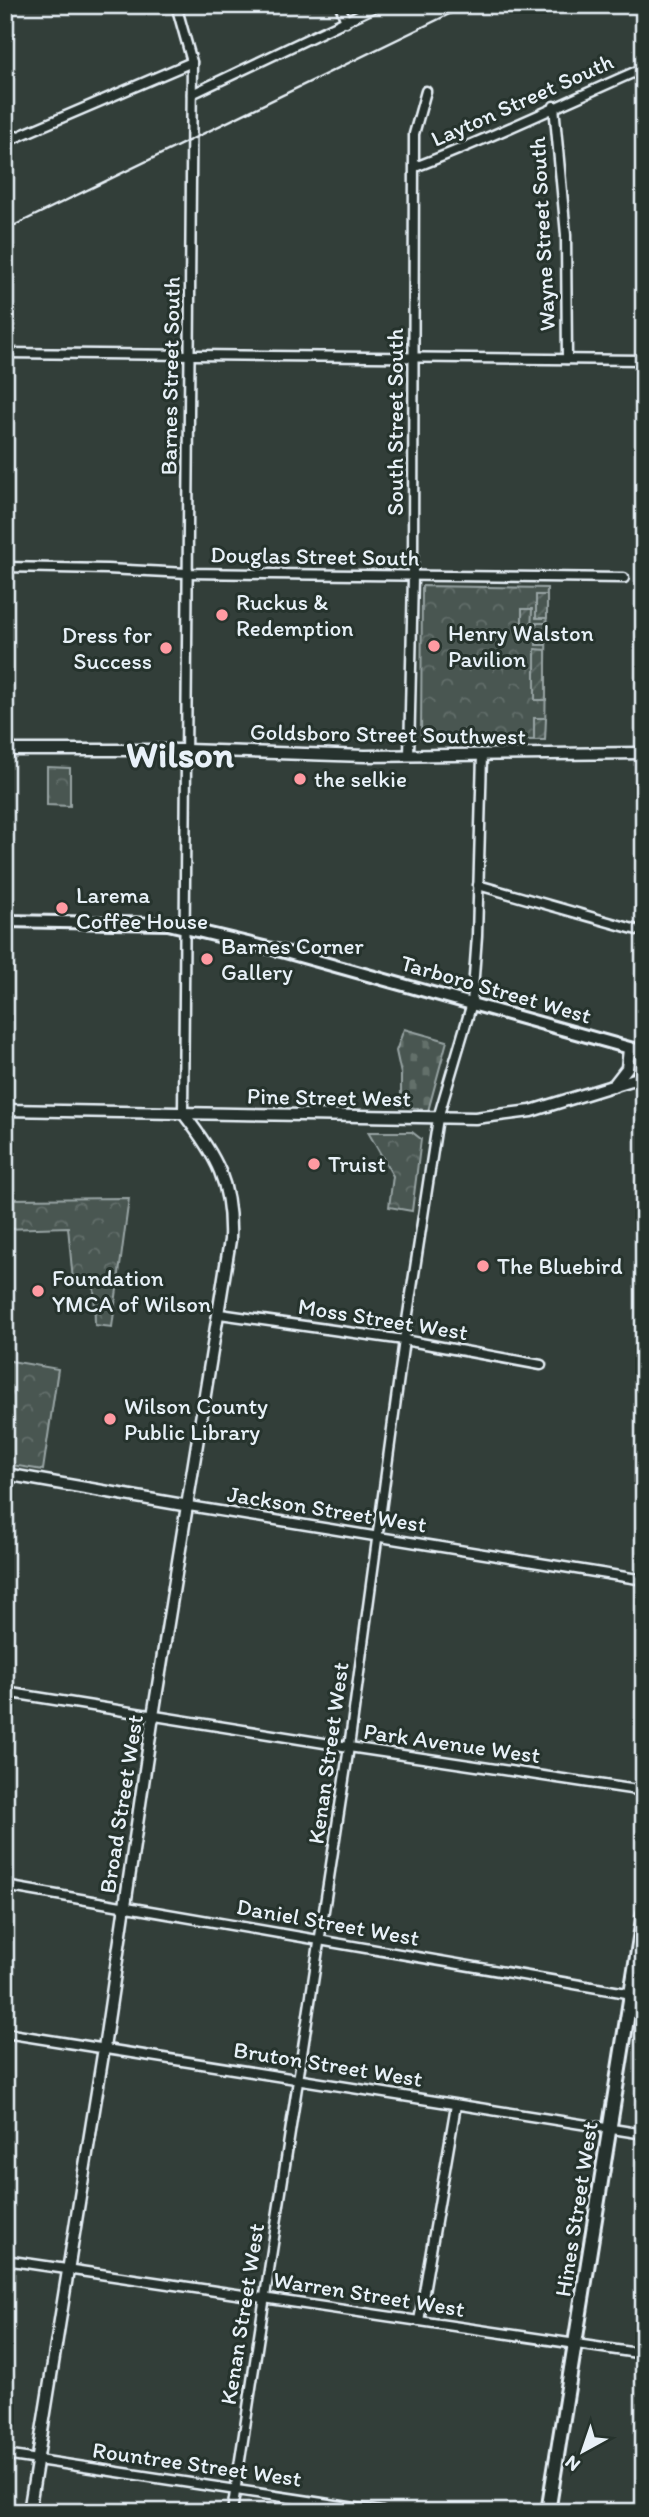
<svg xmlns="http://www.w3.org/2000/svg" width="649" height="2517" font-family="Itim,sans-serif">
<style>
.forest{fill:url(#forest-crowns);stroke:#98a4a4;stroke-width:2}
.cemetery{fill:url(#cemetery-stones);stroke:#98a4a4;stroke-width:2}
.garden{fill:url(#garden-furrows);stroke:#98a4a4;stroke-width:2}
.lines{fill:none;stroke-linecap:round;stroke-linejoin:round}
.minor-casing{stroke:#e8f1f8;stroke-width:13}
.tertiary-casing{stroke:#e8f1f8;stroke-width:15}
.secondary-casing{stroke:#e8f1f8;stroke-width:16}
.primary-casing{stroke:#e8f1f8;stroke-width:18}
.minor{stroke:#26332d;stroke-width:8}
.tertiary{stroke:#26332d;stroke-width:10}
.secondary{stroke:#26332d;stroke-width:10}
.primary{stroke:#26332d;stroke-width:12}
.rail{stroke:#e8f1f8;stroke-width:2.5}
.poi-dot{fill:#ff9aa2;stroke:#26332d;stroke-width:2.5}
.labels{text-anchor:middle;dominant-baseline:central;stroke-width:6;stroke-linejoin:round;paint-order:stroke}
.street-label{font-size:23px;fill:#e8f1f8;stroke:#26332d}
.poi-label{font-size:23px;fill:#e8f1f8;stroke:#26332d;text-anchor:start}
.town-label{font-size:37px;font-weight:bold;fill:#e8f1f8;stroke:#26332d}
</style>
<defs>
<pattern id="forest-crowns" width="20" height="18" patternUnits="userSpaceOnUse" patternTransform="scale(1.75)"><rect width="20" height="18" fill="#495651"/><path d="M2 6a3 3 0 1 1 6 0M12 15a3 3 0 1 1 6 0" fill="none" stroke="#636f6b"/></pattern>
<pattern id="cemetery-stones" width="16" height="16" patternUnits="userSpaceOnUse" patternTransform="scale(1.75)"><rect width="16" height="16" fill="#495651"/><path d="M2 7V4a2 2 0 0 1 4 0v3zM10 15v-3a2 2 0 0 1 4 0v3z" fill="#636f6b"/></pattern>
<pattern id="garden-furrows" width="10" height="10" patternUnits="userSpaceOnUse" patternTransform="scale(1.75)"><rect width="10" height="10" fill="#495651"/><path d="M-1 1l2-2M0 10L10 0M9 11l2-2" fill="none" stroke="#636f6b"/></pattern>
</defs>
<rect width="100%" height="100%" fill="#323e39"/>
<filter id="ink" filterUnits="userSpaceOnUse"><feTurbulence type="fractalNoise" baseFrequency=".0143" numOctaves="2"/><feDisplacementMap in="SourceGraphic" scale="14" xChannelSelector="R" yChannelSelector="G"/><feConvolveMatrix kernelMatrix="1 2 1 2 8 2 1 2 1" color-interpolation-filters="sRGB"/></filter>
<g filter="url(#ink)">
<!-- forest -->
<g class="forest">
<polygon points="422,586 547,588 545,740 421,739"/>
<polygon points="47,767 70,768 70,806 47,805"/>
<polygon points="368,1132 412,1132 421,1139 412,1211 389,1207 393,1176"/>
<polygon points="129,1198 112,1327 95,1325 94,1283 73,1281 68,1227 5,1229 5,1199"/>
<polygon points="5,1360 58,1369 43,1470 5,1464"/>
</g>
<!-- cemetery -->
<polygon class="cemetery" points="404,1029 447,1041 428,1111 401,1105 401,1074 396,1051"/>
<!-- garden -->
<g class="garden">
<rect x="536" y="595" width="11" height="23"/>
<polygon points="522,609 532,609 531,632 522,632"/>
<polygon points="536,623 547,623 546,645 536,645"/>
<polygon points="535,649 546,650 546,700 535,700"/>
<polygon points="534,718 546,718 545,740 534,740"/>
</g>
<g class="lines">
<defs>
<g id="minor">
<polyline points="176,5 192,62 183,1113"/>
<polyline points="340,5 346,22"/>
<polyline points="192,94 379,5"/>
<polyline points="554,106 566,235 567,359"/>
<polyline points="5,142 192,62"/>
<path d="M415,167C493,138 567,101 644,68"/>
<polyline points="5,353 644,360"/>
<polyline points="5,567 107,569 187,573 624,578"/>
<polyline points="409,756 413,576 414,134 426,91"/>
<polyline points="478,885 644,932"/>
<polyline points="220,1314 404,1340 541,1365"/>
<polyline points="189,1506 644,1580"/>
<polyline points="5,1692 349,1747 644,1791"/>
<polyline points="5,1886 644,1996"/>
<polyline points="5,2033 644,2134"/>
<polyline points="5,2260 644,2354"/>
<polyline points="419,2321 456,2105"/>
<polyline points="5,2455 382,2512"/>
<polyline points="232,2512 349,1747 404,1340 438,1118 472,1003 477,936 482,755"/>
</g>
<g id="tertiary">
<polyline points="5,750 186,750 365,756 644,753"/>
<polyline points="613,1086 627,1068 629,1049"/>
<polyline points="5,1110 475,1118 531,1111 638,1078 644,1072"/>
<polyline points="5,1474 189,1506"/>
<path d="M29,2512L104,2048L153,1716L230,1240C232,1183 217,1157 183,1113"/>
</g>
<polyline id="secondary" points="5,921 168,924 285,952 644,1052"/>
<polyline id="primary" points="548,2512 644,1913"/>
</defs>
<!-- minor casing -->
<use href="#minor" class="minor-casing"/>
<!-- tertiary casing -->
<use href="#tertiary" class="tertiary-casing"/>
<!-- secondary casing -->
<use href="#secondary" class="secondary-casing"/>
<!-- primary casing -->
<use href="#primary" class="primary-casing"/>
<!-- minor -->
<use href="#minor" class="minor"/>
<!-- tertiary -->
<use href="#tertiary" class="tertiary"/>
<!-- secondary -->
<use href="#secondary" class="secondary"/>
<!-- primary -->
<use href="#primary" class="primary"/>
<!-- rail -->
<polyline class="rail" points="5,230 468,5"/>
</g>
</g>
<!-- markers -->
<g class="poi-dot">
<circle cx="222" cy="615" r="7"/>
<circle cx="434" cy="646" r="7"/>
<circle cx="166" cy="648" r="7"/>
<circle cx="300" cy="779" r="7"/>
<circle cx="62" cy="908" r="7"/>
<circle cx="207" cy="959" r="7"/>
<circle cx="314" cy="1164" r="7"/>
<circle cx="483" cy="1266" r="7"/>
<circle cx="38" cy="1291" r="7"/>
<circle cx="110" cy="1419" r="7"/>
</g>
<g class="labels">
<!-- street labels -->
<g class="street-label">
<text transform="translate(522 100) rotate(-24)">Layton Street South</text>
<text transform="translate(542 234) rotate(-93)">Wayne Street South</text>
<text transform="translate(170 376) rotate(-89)">Barnes Street South</text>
<text transform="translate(395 422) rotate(-90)">South Street South</text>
<text transform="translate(315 556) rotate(1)">Douglas Street South</text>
<text transform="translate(388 734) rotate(1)">Goldsboro Street Southwest</text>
<text transform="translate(496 989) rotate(16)">Tarboro Street West</text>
<text transform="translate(329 1097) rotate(1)">Pine Street West</text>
<text transform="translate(383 1319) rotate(9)">Moss Street West</text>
<text transform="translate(327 1509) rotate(9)">Jackson Street West</text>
<text transform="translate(452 1743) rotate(8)">Park Avenue West</text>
<text transform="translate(328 1753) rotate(-82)">Kenan Street West</text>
<text transform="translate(121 1804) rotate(-81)">Broad Street West</text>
<text transform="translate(328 1922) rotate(10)">Daniel Street West</text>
<text transform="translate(328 2064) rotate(9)">Bruton Street West</text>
<text transform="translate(576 2209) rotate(-81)">Hines Street West</text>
<text transform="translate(369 2294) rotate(9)">Warren Street West</text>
<text transform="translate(242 2314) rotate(-81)">Kenan Street West</text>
<text transform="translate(197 2464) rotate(8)">Rountree Street West</text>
</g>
<!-- poi labels -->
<g class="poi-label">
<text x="236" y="602">Ruckus &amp;<tspan x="236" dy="26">Redemption</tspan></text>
<text x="448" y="633">Henry Walston<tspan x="448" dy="26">Pavilion</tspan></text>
<text x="152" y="635" text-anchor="end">Dress for<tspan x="152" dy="26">Success</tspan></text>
<text x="314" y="779">the selkie</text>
<text x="76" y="895">Larema<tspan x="76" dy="26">Coffee House</tspan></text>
<text x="221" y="946">Barnes Corner<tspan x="221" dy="26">Gallery</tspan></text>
<text x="328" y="1164">Truist</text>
<text x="497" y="1266">The Bluebird</text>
<text x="52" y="1278">Foundation<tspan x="52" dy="26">YMCA of Wilson</tspan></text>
<text x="124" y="1406">Wilson County<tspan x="124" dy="26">Public Library</tspan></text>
</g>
<!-- town labels -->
<g class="town-label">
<text x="180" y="754">Wilson</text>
</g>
</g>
<!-- margin -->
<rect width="649" height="2517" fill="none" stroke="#26332d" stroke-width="28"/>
<rect x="14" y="14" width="621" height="2489" fill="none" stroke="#e8f1f8" stroke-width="2.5" filter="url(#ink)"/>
<!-- north arrow -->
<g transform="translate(583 2451) rotate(220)" stroke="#26332d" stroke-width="5" paint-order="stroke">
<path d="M0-5L12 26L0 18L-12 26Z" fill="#e8f1f8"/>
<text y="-10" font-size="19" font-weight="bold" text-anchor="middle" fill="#e8f1f8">N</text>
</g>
</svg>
